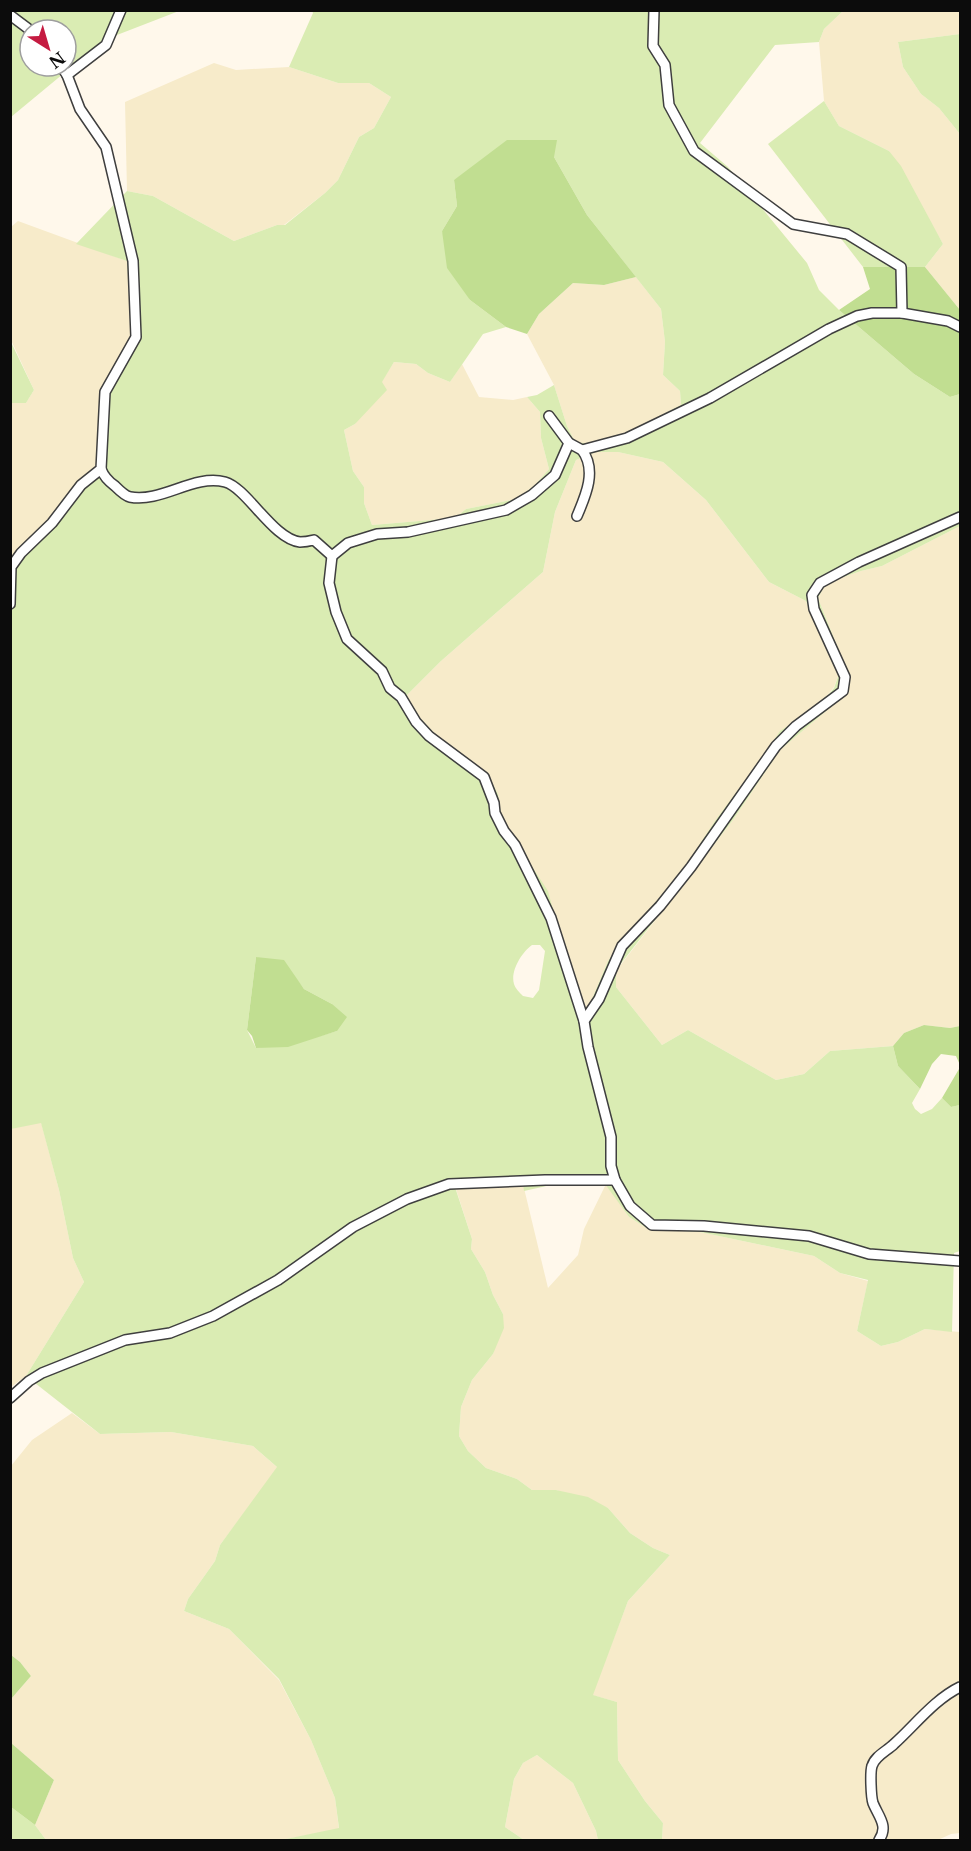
<svg xmlns="http://www.w3.org/2000/svg" width="971" height="1851" font-family="'Libre Baskerville',serif">
<style>
.farmland{fill:#f7ebca}
.green{fill:#daecb3;fill-rule:evenodd}
.forest{fill:#c1de91}
.lines{fill:none;stroke-linecap:round;stroke-linejoin:round}
.street-casing{stroke:#3f3f3f;stroke-width:12}
.street{stroke:#fff;stroke-width:9}
</style>
<rect width="100%" height="100%" fill="#fff8eb"/>
<!-- farmland -->
<g class="farmland">
<polygon points="843,11 960,11 960,34 898,42 903,67 921,94 939,108 960,134 960,310 925,267 943,244 889,151 839,126 824,101 819,42 824,29"/>
<polygon points="214,63 236,70 289,67 338,83 369,83 391,97 374,128 359,137 338,180 325,193 284,225 277,225 234,241 153,196 127,191 125,102"/>
<polygon points="18,221 127,261 133,337 98,467 11,562 11,403 26,403 34,390 11,340 11,227"/>
<polygon points="636,277 661,309 665,342 663,375 680,391 681,405 629,432 587,445 575,442 567,426 554,385 527,334 539,314 573,283 604,285"/>
<polygon points="394,362 416,364 428,373 450,382 462,364 479,397 513,400 527,397 540,412 541,438 549,469 535,485 517,499 466,509 455,518 372,525 364,503 364,487 353,471 344,430 355,424"/>
<polygon points="596,452 618,452 663,462 706,500 769,582 806,601 839,674 834,687 819,706 765,754 715,822 679,876 630,931 608,961 589,1006 585,1010 530,866 502,821 498,794 486,772 439,738 414,712 407,695 441,661 543,572 555,512 576,460"/>
<polygon points="960,526 960,1026 950,1028 924,1025 904,1033 893,1046 830,1051 804,1074 776,1080 688,1030 662,1045 616,987 616,971 733,820 780,750 832,706 850,685 848,674 818,598 826,583 861,571 882,566"/>
<polygon points="41,1122 59,1190 73,1258 84,1282 26,1376 11,1387 10,1129"/>
<polygon points="523,1184 548,1288 578,1255 584,1229 606,1184 629,1217 648,1229 700,1232 814,1256 840,1273 868,1281 857,1331 881,1346 898,1342 925,1329 960,1332 960,1683 957,1684 916,1716 868,1764 880,1828 875,1840 662,1840 663,1823 645,1801 618,1760 617,1702 592,1695 628,1601 670,1555 653,1548 630,1533 608,1508 556,1490 532,1490 517,1479 486,1468 468,1451 459,1436 461,1407 472,1380 493,1354 503,1314 493,1295 485,1272 471,1249 472,1239 455,1186"/>
<polygon points="72,1413 100,1434 171,1432 253,1446 278,1468 220,1545 215,1561 188,1599 184,1611 229,1629 279,1680 311,1740 335,1798 339,1829 281,1840 46,1840 35,1825 54,1780 11,1743 11,1699 31,1676 20,1662 11,1655 11,1466 32,1440"/>
<polygon points="960,1691 960,1833 951,1834 938,1840 884,1840 887,1837 886,1819 877,1800 876,1766 879,1761 921,1722"/>
<polygon points="537,1755 573,1783 596,1831 598,1840 524,1840 505,1827 514,1779 523,1763"/>
</g>
<!-- green -->
<g class="green">
<path d="M11,11H179L104,40L11,117ZM30,30H66V66H30Z"/>
<path d="M312,11H843L824,29L819,42L775,45L700,143L728,167L807,263L819,290L839,310L914,374L950,397L960,394V526L882,566L861,571L826,583L818,598L848,674L850,685L832,706L780,750L733,820L616,970V987L662,1045L688,1030L776,1080L804,1074L830,1051L893,1046L898,1066L920,1089L912,1103L915,1109L921,1114L932,1109L942,1098L951,1107L960,1105V1251L954,1253L952,1332L925,1329L898,1342L881,1346L857,1331L868,1280L840,1273L814,1256L700,1232L648,1229L629,1217L605,1184L551,1185L524,1191L523,1184L455,1187L472,1239L471,1249L485,1272L493,1295L503,1314L504,1328L493,1354L472,1380L461,1407L459,1436L468,1451L486,1468L517,1479L532,1490H556L588,1497L608,1508L630,1533L653,1548L670,1555L628,1601L593,1695L617,1702L618,1760L645,1801L663,1823L662,1840H598L596,1831L573,1783L537,1755L523,1763L514,1779L505,1827L524,1840H281L339,1828L335,1798L311,1740L279,1679L229,1629L184,1611L188,1599L215,1561L220,1545L277,1467L253,1446L171,1432L100,1434L26,1376L84,1282L73,1258L59,1190L41,1123L11,1129L10,562L98,467L102,391L133,337L127,261L76,244L127,191L153,196L234,241L277,225H285L325,193L338,180L359,137L374,128L391,97L369,83H338L289,67L313,13ZM554,157L587,215L661,309L665,342L663,375L680,391L681,405C653,419 607,449 575,442L567,426L554,385L537,395L527,397L540,412L541,438L549,469L535,485L517,499L466,509L455,518L372,525L364,503V487L353,471L344,430L355,424L387,390L382,382L394,362L416,364L428,373L450,382L483,334L506,327L470,300L442,231L457,206L454,180ZM596,452H618L663,462L706,500L769,582L806,601L839,674L834,688L819,706L780,731L765,754L715,821L679,876L630,931L608,961L589,1006L585,1010L566,958L548,891L502,821L498,794L486,772L439,738L414,712L407,695L441,661L543,572L555,512L576,460ZM532,945H540L545,951L539,990L533,998L523,996C520,993 515,988 514,984C510,971 522,952 532,945ZM256,957L294,976L304,989L332,1004L337,1031L320,1036L256,1048L247,1030Z"/>
<polygon points="960,34 960,134 939,108 921,94 903,67 898,42"/>
<polygon points="824,101 839,126 889,151 901,166 943,244 925,267 863,267 768,144"/>
<polygon points="10,340 34,390 26,403 11,403"/>
<polygon points="11,1807 35,1825 46,1840 11,1840"/>
</g>
<!-- forest -->
<g class="forest">
<polygon points="507,140 557,140 554,157 587,215 636,277 604,285 573,283 539,314 527,334 506,327 470,300 447,268 442,231 457,206 454,180"/>
<polygon points="863,267 925,267 960,310 960,394 950,397 914,374 839,310 870,289"/>
<polygon points="256,957 284,960 304,989 332,1004 347,1017 337,1031 288,1047 256,1048 252,1036 247,1030"/>
<polygon points="924,1025 950,1028 960,1026 960,1105 951,1107 942,1098 959,1069 960,1065 956,1056 941,1054 932,1064 920,1089 898,1066 893,1046 904,1033"/>
<polygon points="11,1655 20,1662 31,1676 11,1699"/>
<polygon points="11,1743 54,1780 35,1825 11,1807"/>
</g>
<g class="lines">
<defs>
<g id="street">
<polyline points="654,10 653,46 665,65 669,105 694,151 793,224 847,234 901,267 902,313"/>
<polyline points="10,15 30,30"/>
<polyline points="67,75 106,45 121,10"/>
<polyline points="549,416 569,443 582,450 627,438 710,398 829,329 857,316 872,313 902,313 948,321 960,327"/>
<path d="M101,469C104,477 108,481 115,486C119,490 125,496 130,497C162,503 193,474 225,482C247,488 273,539 300,542C304,542 310,541 314,540L332,556L348,543L377,534L408,532L506,510L532,495L555,475L569,443"/>
<path d="M577,516C586,495 597,470 582,450"/>
<polyline points="960,517 859,562 820,583 812,595 814,609 845,677 843,691 796,726 776,746 691,867 660,906 622,946 599,999 584,1021 588,1047 611,1137 611,1166 615,1180 630,1206 652,1225 704,1226 809,1236 869,1254 960,1261"/>
<polyline points="332,556 329,583 336,612 347,639 382,671 390,688 401,697 416,722 429,736 484,777 494,803 495,813 504,831 515,845 551,918 584,1021"/>
<polyline points="10,604 11,567 21,553 52,523 81,485 101,469 105,392 136,337 133,261 106,147 80,109 67,75 61,66"/>
<polyline points="10,1398 29,1381 42,1373 125,1340 170,1333 213,1316 278,1280 353,1227 407,1199 449,1184 545,1180 615,1180"/>
<path d="M879,1840C889,1826 878,1816 873,1803C871,1797 870,1772 872,1766C875,1756 887,1751 894,1744C915,1725 935,1699 960,1687"/>
</g>
</defs>
<!-- street casing -->
<use href="#street" class="street-casing"/>
<!-- street -->
<use href="#street" class="street"/>
</g>
<!-- border -->
<rect width="971" height="1851" fill="none" stroke="#0c0c0c" stroke-width="24"/>
<!-- north arrow -->
<g transform="translate(48 48) rotate(143)"><circle r="28" fill="#ffffff" stroke="#9e9e9e" stroke-width="1.5"/>
<path d="M0-4.5L10 22L0 15L-10 22Z" fill="#c51b41"/>
<text y="-9" font-size="16" font-weight="bold" text-anchor="middle" fill="#0c0c0c">N</text>
</g>
</svg>
